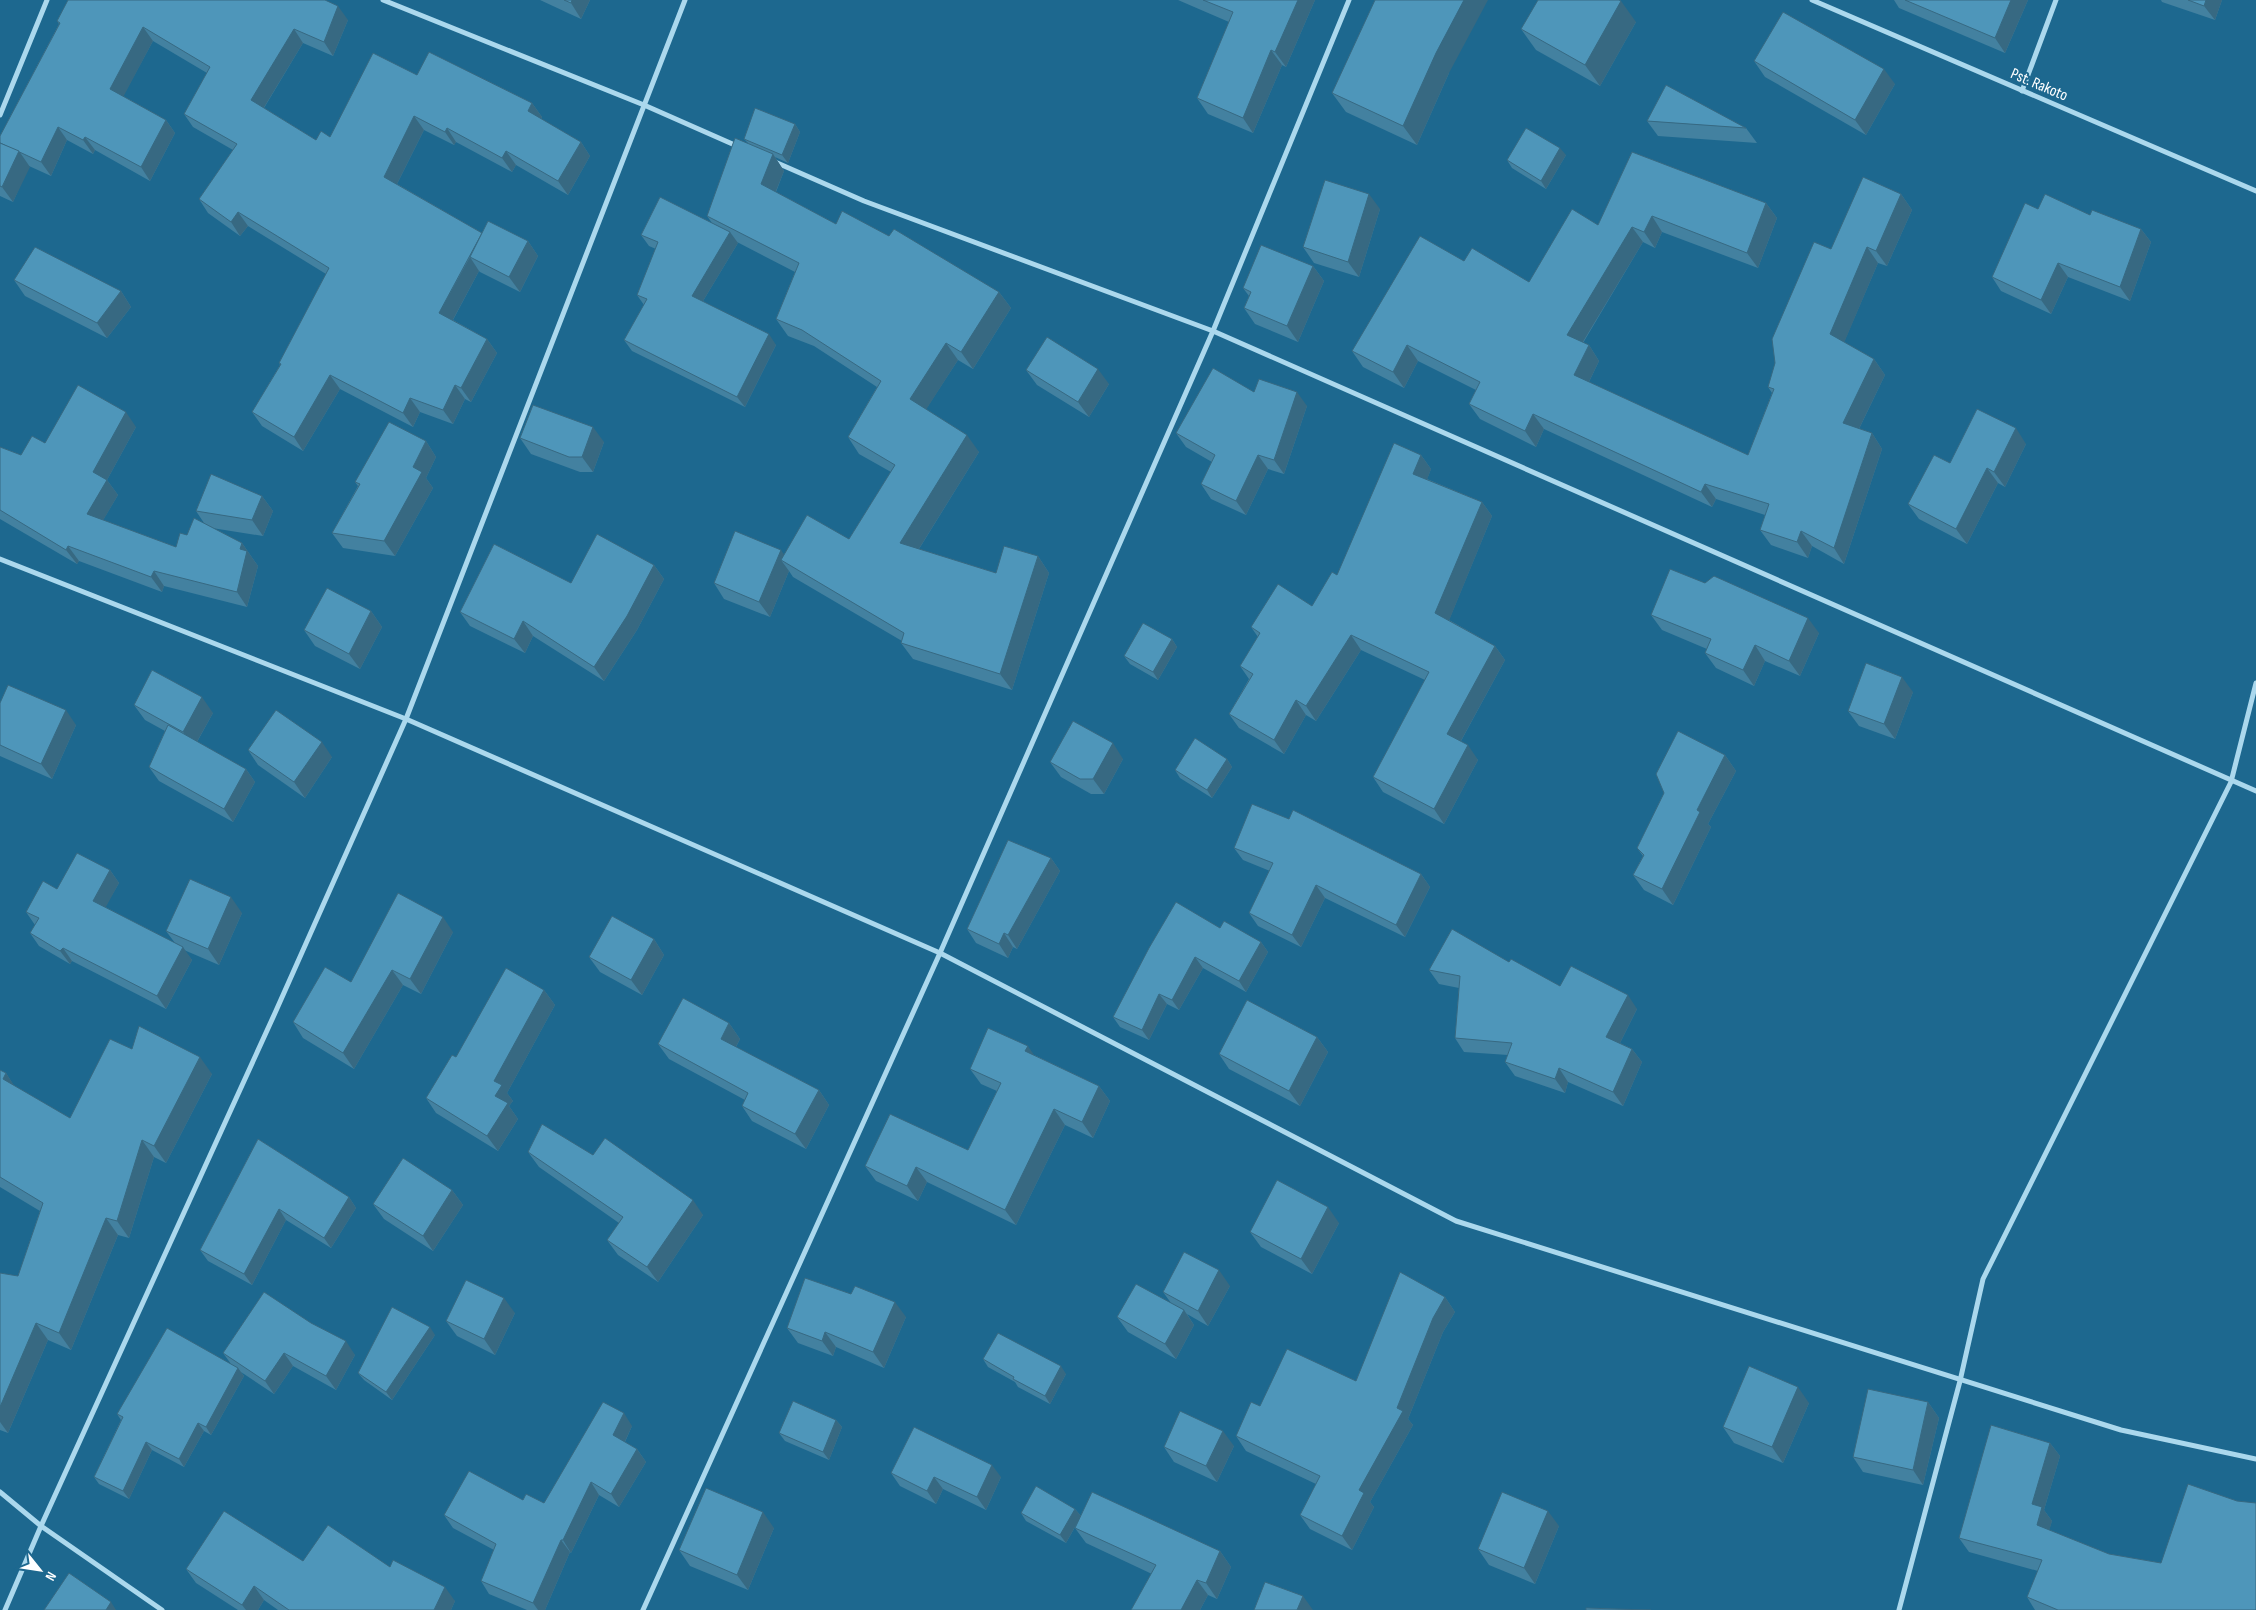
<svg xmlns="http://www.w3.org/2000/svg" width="2256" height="1610" font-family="'Sofia Sans Condensed',sans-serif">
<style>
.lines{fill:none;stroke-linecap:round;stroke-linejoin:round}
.street{stroke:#abd8ed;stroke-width:5}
.wall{fill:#4381a0}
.shaded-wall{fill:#376982}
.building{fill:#4e96ba;stroke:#376982}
.labels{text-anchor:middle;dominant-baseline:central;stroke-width:4;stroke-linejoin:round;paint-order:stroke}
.street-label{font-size:16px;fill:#fff;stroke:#1d688f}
</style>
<rect width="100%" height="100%" fill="#1d688f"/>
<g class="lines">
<!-- street -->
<g class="street">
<polyline points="383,0 644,105 737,146"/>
<polyline points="1812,0 2256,191"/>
<polyline points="2022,91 2056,0"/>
<polyline points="0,115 47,0"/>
<polyline points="775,162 864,201 1213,331 2256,791"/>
<polyline points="0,559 406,719 940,953 1456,1221 2121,1430 2256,1459"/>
<polyline points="0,1492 41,1526 162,1610"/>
<polyline points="5,1610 41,1526 275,1013 406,719 685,0"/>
<polyline points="643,1610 940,953 1213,331 1349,0"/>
<polyline points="1899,1610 1960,1381 1983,1279 2231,782 2256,683"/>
</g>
</g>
<!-- wall -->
<g class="wall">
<polygon points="540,0 590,0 581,19"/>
<polygon points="1178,0 1315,0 1286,67 1282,65 1253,133 1208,114 1197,98 1229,22"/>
<polygon points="1894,0 2028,0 2005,53 1899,8"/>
<polygon points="2161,0 2222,0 2215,20 2162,2"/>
<polygon points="348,20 333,56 303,43 264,108 316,140 330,137 417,75 532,103 542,117 541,119 581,142 590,156 568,195 516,165 512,172 456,142 454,145 424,130 397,184 482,233 528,241 538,256 520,292 480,272 479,271 453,320 487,339 497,353 471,402 465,399 453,424 420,412 413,427 340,389 303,451 262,426 252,412 280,365 279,363 326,274 248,226 240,236 208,213 199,199 233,150 193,127 184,114 207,73 153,41 123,96 166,120 175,133 150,181 95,150 93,154 67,140 51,176 29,166 13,202 0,196 0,136 59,24 57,21"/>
<polygon points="1636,22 1600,86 1536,50 1521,29"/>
<polygon points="1754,61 1895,84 1866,135 1765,77"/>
<polygon points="1449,73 1417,145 1346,112 1332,93"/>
<polygon points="1647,121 1746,128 1757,143 1658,136"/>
<polygon points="795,124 800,132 788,163 775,157 784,171 776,192 836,224 889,236 999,292 1011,308 973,369 958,360 926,409 979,452 919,549 996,573 1038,556 1049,573 1012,690 913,659 901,643 902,641 793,577 789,571 770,617 724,599 714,583 784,555 849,539 891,472 859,454 848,437 877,387 814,346 788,336 776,319 795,272 737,242 738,243 703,301 776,345 745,407 632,351 624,340 644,305 637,295 656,249 649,246 641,235 712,223 707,216 748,143 744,139"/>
<polygon points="1632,152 1766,203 1777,218 1758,268 1662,232 1655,248 1643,242 1583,343 1589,345 1599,361 1589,382 1748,455 1772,393 1768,387 1831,249 1901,194 1912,210 1887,266 1878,263 1844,342 1874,359 1885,375 1859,429 1872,433 1882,449 1844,564 1812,546 1808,558 1771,545 1760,530 1765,515 1716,499 1712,507 1544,429 1536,447 1480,419 1469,404 1476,390 1418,361 1404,388 1363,367 1352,351 1464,261 1529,282 1598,225"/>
<polygon points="1566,155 1546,189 1512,168 1507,160"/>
<polygon points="1380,209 1359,277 1314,263 1303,247"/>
<polygon points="2038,209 2090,215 2141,229 2151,242 2130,301 2068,277 2051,314 2001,291 1992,277"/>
<polygon points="1313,266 1324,281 1298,342 1255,324 1244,308 1249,296 1243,288"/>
<polygon points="14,280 121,291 131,307 107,338 25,296"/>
<polygon points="1026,370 1109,384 1089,417 1037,385"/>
<polygon points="1254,392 1307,406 1284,474 1268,469 1246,515 1211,499 1201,484 1212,462 1186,447 1176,433"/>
<polygon points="136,427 107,480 118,495 103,520 176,547 187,535 204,523 196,511 262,496 273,511 263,536 212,528 242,543 258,566 247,607 164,586 162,592 79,561 77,564 0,519 0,447 21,455 45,443"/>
<polygon points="520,438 604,442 593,472 580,472 531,454"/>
<polygon points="426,441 436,457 426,478 433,488 395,556 343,548 332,533 358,486 355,482"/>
<polygon points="2026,444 2005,487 1998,483 1967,544 1919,519 1908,504 1950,463"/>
<polygon points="1421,455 1431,469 1427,479 1482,502 1492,516 1449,620 1495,646 1505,660 1461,741 1478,760 1444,824 1383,792 1373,777 1425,680 1361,650 1316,721 1306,715 1284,754 1239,728 1229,714 1249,679 1240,666 1258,637 1251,627 1312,606 1337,575"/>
<polygon points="654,565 664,579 637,630 604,681 533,636 525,653 470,626 460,612 571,583"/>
<polygon points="371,611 382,627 360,669 315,646 304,630"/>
<polygon points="1651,615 1819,633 1800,676 1765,661 1754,686 1716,668 1705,653 1707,649 1662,630"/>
<polygon points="1172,639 1177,647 1158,680 1130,664 1124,656"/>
<polygon points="1913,692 1895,739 1859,726 1848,711"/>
<polygon points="0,703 76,725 52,779 0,756"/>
<polygon points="134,705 213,713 197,742 246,769 255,782 233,822 159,781 149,767 165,731 145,720"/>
<polygon points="248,750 332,757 305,798 258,765"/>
<polygon points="1725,755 1736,771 1708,824 1711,827 1673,905 1644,890 1633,875 1643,856 1637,848"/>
<polygon points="1123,759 1104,794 1091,794 1061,777 1050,762"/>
<polygon points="1227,759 1232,767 1212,798 1180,778 1175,770"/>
<polygon points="1234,848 1421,874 1430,887 1405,937 1325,898 1301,947 1258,926 1249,913 1270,871 1243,860"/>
<polygon points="1051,858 1060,871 1017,949 1013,947 1008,958 976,943 967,929"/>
<polygon points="110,870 119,883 105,907 175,943 166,931 242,913 219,965 184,950 192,960 166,1009 72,961 70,964 39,946 30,933 35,925 26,912 57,889"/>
<polygon points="1220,928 1261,942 1268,952 1246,992 1203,968 1179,1010 1167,1004 1149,1040 1120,1027 1113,1017"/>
<polygon points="453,932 421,994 403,985 354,1069 303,1038 293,1022 351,982"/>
<polygon points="654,939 664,955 642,995 600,972 589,957"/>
<polygon points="1509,962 1560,986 1637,1009 1620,1043 1632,1049 1642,1062 1623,1106 1568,1082 1565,1093 1515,1076 1505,1062 1508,1055 1464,1052 1455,1038 1459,988 1439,984 1429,970"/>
<polygon points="544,990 555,1005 507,1093 513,1101 509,1106 518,1119 498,1151 436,1113 426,1098 456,1057"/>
<polygon points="729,1023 740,1039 736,1047 819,1090 829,1105 806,1149 752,1121 742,1106 745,1100 669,1059 658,1044"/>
<polygon points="1317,1037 1328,1052 1300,1106 1229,1069 1219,1054"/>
<polygon points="132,1049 212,1074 166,1163 154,1157 129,1238 118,1235 71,1350 48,1340 8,1433 0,1430 0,1273 18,1276 40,1211 0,1187 0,1070 6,1073 14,1086 70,1118"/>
<polygon points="1034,1055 1099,1086 1110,1101 1093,1138 1065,1125 1016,1225 927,1182 918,1201 876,1181 865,1166 968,1150 997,1091 981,1084 970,1069"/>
<polygon points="258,1139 349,1197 356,1208 331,1248 286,1220 252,1285 208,1261 200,1250"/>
<polygon points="528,1152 593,1155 703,1215 658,1282 618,1255 607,1240 619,1223 539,1167"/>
<polygon points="452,1190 463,1205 433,1251 384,1219 373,1204"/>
<polygon points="1339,1223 1312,1274 1261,1247 1250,1232"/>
<polygon points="1230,1286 1208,1326 1187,1314 1194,1325 1176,1359 1128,1332 1117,1317 1171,1303 1163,1292"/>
<polygon points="264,1292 355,1355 336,1390 293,1366 274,1394 241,1372 244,1376 211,1435 204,1431 184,1467 152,1450 129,1499 99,1484 94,1477 121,1420 117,1414 231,1364 223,1353"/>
<polygon points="1445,1297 1455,1312 1443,1332 1408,1419 1413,1425 1370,1502 1374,1507 1352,1550 1310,1529 1300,1515 1316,1484 1246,1451 1236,1436 1356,1381"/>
<polygon points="515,1313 495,1355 457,1336 446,1321"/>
<polygon points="906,1317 884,1368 836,1347 833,1356 798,1343 787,1328"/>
<polygon points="435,1335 392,1400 364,1380 358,1373"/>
<polygon points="983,1359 1066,1374 1050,1404 1018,1387 1015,1382 988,1367"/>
<polygon points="1928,1402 1939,1418 1923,1485 1863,1472 1853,1457"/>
<polygon points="1809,1403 1783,1463 1734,1443 1723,1427"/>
<polygon points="836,1420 842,1427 829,1460 785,1441 779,1433"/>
<polygon points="632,1426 625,1442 637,1449 646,1462 619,1507 599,1495 571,1553 570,1552 545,1610 527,1610 489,1594 481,1581 494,1550 453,1528 444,1515 523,1500 544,1503"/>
<polygon points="2050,1443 2060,1456 2044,1510 2052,1521 2049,1530 2109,1554 2161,1563 2237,1501 2256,1610 2035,1610 2027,1597 2038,1571 1969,1552 1959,1538"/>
<polygon points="1234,1446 1217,1482 1174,1462 1164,1447"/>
<polygon points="891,1473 1001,1477 986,1510 943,1489 936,1504 900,1486"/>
<polygon points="1075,1509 1081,1516 1220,1551 1231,1567 1217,1599 1208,1595 1200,1610 1131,1610 1152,1574 1086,1543 1075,1528 1079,1520 1066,1543 1026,1521 1021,1513"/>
<polygon points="1559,1526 1535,1584 1489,1565 1478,1549"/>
<polygon points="774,1528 748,1590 690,1566 679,1550"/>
<polygon points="303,1561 390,1567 455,1601 451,1610 278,1610 264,1600 258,1610 238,1610 196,1583 186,1569"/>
</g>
<!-- shaded-wall -->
<g class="shaded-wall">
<polygon points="572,0 590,0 581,19 571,3"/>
<polygon points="1298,0 1315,0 1286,67 1275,52"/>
<polygon points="1464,0 1488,0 1449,73 1417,145 1403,126 1436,53"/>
<polygon points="2011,0 2028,0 2005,53 1995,38"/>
<polygon points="2206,0 2222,0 2215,20 2204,6"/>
<polygon points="1621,1 1636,22 1600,86 1585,65"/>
<polygon points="338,6 348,20 333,56 324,42"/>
<polygon points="143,27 153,41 120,103 110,89"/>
<polygon points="294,29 303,43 260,114 251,100"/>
<polygon points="1271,50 1282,65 1253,133 1243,118"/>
<polygon points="1884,69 1895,84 1866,135 1855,120"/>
<polygon points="532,103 542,117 538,125 528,111"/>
<polygon points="414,116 424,130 394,190 384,177"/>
<polygon points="166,120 175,133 150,181 141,167"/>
<polygon points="795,124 800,132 788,163 782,155"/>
<polygon points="58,127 67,140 51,176 41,162"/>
<polygon points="447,128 456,142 454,145 445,132"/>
<polygon points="85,137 95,150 93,154 83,140"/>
<polygon points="581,142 590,156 568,195 558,181"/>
<polygon points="1560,148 1566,155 1546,189 1541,181"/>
<polygon points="19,151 30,167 13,202 2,187"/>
<polygon points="506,151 516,165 512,172 502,158"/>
<polygon points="773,154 784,171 772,201 761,184"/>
<polygon points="1369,194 1380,209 1359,277 1348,262"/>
<polygon points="1901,194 1912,210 1887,266 1876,251"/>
<polygon points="1766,203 1777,218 1758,268 1747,253"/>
<polygon points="238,212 248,226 240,236 231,222"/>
<polygon points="1652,216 1662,232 1655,248 1644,232"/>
<polygon points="1632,227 1643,242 1578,350 1567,335"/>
<polygon points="2141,229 2151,242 2130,301 2120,287"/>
<polygon points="730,232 738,243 700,306 692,296"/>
<polygon points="528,241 538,256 520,292 509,277"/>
<polygon points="1867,247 1878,263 1841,350 1830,334"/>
<polygon points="470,257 479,271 449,327 439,313"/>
<polygon points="2058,263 2068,277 2051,314 2041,300"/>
<polygon points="1313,266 1324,281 1298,342 1287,326"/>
<polygon points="121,291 131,307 107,338 97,323"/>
<polygon points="999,292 1011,308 973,369 961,352"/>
<polygon points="769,334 776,345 745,407 737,397"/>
<polygon points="487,339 497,353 471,402 461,388"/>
<polygon points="946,343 958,360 922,416 910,399"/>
<polygon points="1407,345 1418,361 1404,388 1393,372"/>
<polygon points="1589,345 1599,361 1585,390 1574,375"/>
<polygon points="1874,359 1885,375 1854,439 1843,423"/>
<polygon points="1098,369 1109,384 1089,417 1078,402"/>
<polygon points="330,375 340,389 303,451 294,437"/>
<polygon points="455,385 465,399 453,424 443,410"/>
<polygon points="1297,392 1307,406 1284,474 1274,460"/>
<polygon points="410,398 420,412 413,427 403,413"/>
<polygon points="126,412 136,427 107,480 118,495 98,529 87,514 93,472"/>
<polygon points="1533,414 1544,429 1536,447 1525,431"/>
<polygon points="593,427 604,442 593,472 582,457"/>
<polygon points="2016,428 2026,444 2005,487 1994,472"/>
<polygon points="1872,433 1882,449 1844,564 1834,548"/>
<polygon points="967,435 979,452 912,560 900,543"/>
<polygon points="426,441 436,457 426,478 433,488 395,556 384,541 413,467"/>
<polygon points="1258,455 1268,469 1246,515 1236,501"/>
<polygon points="1421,455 1431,469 1424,488 1413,474"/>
<polygon points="1987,468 1998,483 1967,544 1956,529"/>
<polygon points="1705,484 1716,499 1712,507 1701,492"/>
<polygon points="262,496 273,511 263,536 252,520"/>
<polygon points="1482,502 1492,516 1446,628 1435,613"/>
<polygon points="1801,531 1812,546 1808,558 1797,542"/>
<polygon points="242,543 258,566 247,607 237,592 240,549"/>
<polygon points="68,546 79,561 77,564 66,550"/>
<polygon points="781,550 791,565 781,560 789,571 770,617 759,602"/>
<polygon points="1038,556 1049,573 1012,690 1000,674"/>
<polygon points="654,565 664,579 637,630 604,681 594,667"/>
<polygon points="154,571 164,586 162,592 151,577"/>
<polygon points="371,611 382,627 360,669 349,654"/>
<polygon points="1808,618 1819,633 1800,676 1789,661"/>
<polygon points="523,621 533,636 525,653 514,639"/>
<polygon points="1351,635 1361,650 1316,721 1306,706"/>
<polygon points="1172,639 1177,647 1158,680 1153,672"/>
<polygon points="1755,645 1765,661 1754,686 1743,670"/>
<polygon points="1495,646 1505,660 1457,748 1447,734"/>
<polygon points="1902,677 1913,692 1895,739 1884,724"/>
<polygon points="202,697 213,713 194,747 183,732"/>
<polygon points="1296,700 1306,715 1284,754 1274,740"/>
<polygon points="66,710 76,725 52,779 41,764"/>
<polygon points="322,742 332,757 305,798 294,782"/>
<polygon points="1113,743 1123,759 1104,794 1093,779"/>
<polygon points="1468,745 1478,760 1444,824 1434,809"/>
<polygon points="1725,755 1736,771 1708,824 1711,827 1673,905 1662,889 1697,810"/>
<polygon points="1227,759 1232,767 1212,798 1207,790"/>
<polygon points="246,769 255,782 233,822 224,809"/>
<polygon points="1051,858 1060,871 1017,949 1008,935"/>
<polygon points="110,870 119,883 102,914 93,901"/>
<polygon points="1421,874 1430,887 1405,937 1396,925"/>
<polygon points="1316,885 1325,898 1301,947 1292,935"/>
<polygon points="231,897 242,913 219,965 208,949"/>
<polygon points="443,917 453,932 421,994 410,979"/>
<polygon points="1004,933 1013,947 1008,958 999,944"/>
<polygon points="654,939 664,955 642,995 631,980"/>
<polygon points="1261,942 1268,952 1246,992 1239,981"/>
<polygon points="183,947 192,960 166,1009 157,996"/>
<polygon points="63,948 72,961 70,964 60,951"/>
<polygon points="1195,957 1203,968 1179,1010 1172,1000"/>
<polygon points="392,970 403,985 354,1069 343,1053"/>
<polygon points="544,990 555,1005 507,1093 513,1101 509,1106 518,1119 498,1151 487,1136 495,1096 494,1081"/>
<polygon points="1159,994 1167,1004 1149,1040 1142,1030"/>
<polygon points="1628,995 1637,1009 1616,1051 1606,1037"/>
<polygon points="729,1023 740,1039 732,1054 721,1039"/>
<polygon points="1317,1037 1328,1052 1300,1106 1289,1091"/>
<polygon points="1028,1046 1038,1061 1025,1051"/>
<polygon points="1632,1049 1642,1062 1623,1106 1613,1092"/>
<polygon points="200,1057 212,1074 166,1163 154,1146"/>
<polygon points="1559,1068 1568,1082 1565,1093 1555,1079"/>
<polygon points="6,1073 17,1090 3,1079"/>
<polygon points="1099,1086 1110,1101 1093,1138 1082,1122"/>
<polygon points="819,1090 829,1105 806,1149 795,1134"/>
<polygon points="1054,1109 1065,1125 1016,1225 1005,1210"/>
<polygon points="142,1140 154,1157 129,1238 117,1221"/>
<polygon points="916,1167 927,1182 918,1201 907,1186"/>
<polygon points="452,1190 463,1205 433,1251 423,1236"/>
<polygon points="349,1197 356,1208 331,1248 324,1238"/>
<polygon points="693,1200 703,1215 658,1282 647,1267"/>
<polygon points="1328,1207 1339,1223 1312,1274 1301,1259"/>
<polygon points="279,1209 286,1220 252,1285 244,1274"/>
<polygon points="106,1218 118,1235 71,1350 59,1333"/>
<polygon points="1219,1270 1230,1286 1208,1326 1198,1311"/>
<polygon points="1445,1297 1455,1312 1443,1332 1408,1419 1413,1425 1370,1502 1374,1507 1352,1550 1342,1536 1359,1490 1397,1408 1433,1318"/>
<polygon points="504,1298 515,1313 495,1355 484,1339"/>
<polygon points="895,1302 906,1317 884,1368 873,1352"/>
<polygon points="1184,1310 1194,1325 1176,1359 1165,1344"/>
<polygon points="36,1323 48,1340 8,1433 0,1422 0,1407"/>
<polygon points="430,1327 435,1335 392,1400 386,1392"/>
<polygon points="825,1332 836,1347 833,1356 822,1341"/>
<polygon points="346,1341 355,1355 336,1390 326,1376"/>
<polygon points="284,1353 293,1366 274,1394 265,1381"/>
<polygon points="1061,1366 1066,1374 1050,1404 1045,1396"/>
<polygon points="238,1368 244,1376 211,1435 206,1427"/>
<polygon points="1798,1387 1809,1403 1783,1463 1772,1447"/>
<polygon points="1928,1402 1939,1418 1923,1485 1913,1470"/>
<polygon points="624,1413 632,1426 622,1448 613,1435"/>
<polygon points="836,1420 842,1427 829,1460 823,1452"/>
<polygon points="198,1423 204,1431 184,1467 179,1459"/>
<polygon points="1223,1431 1234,1446 1217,1482 1206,1466"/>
<polygon points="146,1442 152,1450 129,1499 123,1491"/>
<polygon points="2050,1443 2060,1456 2044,1510 2052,1521 2047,1538 2037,1525 2032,1504"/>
<polygon points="637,1449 646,1462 619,1507 611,1494"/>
<polygon points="992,1465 1001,1477 986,1510 977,1497"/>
<polygon points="934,1477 943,1489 936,1504 927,1491"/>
<polygon points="591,1482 599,1495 571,1553 563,1540"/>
<polygon points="1075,1509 1081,1516 1066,1543 1060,1535"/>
<polygon points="1548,1511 1559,1526 1535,1584 1524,1568"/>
<polygon points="763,1512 774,1528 748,1590 737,1575"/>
<polygon points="561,1540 570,1552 545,1610 538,1610 533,1603"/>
<polygon points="1220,1551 1231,1567 1217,1599 1206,1583"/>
<polygon points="1197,1580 1208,1595 1200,1610 1181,1610"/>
<polygon points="254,1586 264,1600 258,1610 246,1610 242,1605"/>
<polygon points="445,1587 455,1601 451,1610 434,1610"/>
<polygon points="1303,1596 1313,1610 1297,1610"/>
<polygon points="111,1602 116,1610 106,1610"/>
</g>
<!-- building -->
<g class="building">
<polygon points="68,0 325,0 338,6 324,42 294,29 251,100 316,140 321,131 330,137 373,53 417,75 429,52 532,103 528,111 581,142 558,181 506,151 502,158 447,128 445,132 414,116 384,177 482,233 439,313 487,339 461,388 455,385 443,410 410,398 403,413 330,375 294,437 252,412 281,364 279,363 329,268 238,212 231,222 199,199 237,144 184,114 210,67 143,27 110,89 166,120 141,167 85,137 83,140 58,127 41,162 0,143 0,136 60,23 57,21"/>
<polygon points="564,0 572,0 571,3"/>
<polygon points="1203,0 1298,0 1275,52 1271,50 1243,118 1197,98 1233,12"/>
<polygon points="1375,0 1464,0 1436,53 1403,126 1332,93"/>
<polygon points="1538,0 1619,0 1621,1 1585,65 1521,29"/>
<polygon points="1905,0 2011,0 1995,38"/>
<polygon points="2188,0 2206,0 2204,6"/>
<polygon points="1783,12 1884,69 1855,120 1754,61"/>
<polygon points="1666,85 1746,128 1647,121"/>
<polygon points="755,108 795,124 782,155 744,139"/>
<polygon points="1526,128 1560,148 1541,181 1507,160"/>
<polygon points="735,138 773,154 761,184 836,224 842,211 889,236 894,229 999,292 961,352 946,343 910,399 967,435 900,543 996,573 1004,546 1038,556 1000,674 901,643 904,633 781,560 807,515 849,539 895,465 848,437 881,381 802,330 776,319 799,263 707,216"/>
<polygon points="0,143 19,151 2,187 0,186"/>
<polygon points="1632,152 1766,203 1747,253 1652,216 1644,232 1632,227 1567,335 1589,345 1574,375 1748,455 1774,389 1768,387 1775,363 1772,339 1814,242 1831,249 1863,177 1901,194 1876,251 1867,247 1830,334 1874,359 1843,423 1872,433 1834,548 1801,531 1797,542 1760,530 1769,504 1705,484 1701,492 1533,414 1525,431 1469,404 1480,382 1407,345 1393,372 1352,351 1420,236 1464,261 1472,248 1529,282 1572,209 1598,225"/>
<polygon points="1325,180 1369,194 1348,262 1303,247"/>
<polygon points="2045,194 2090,215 2092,210 2141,229 2120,287 2058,263 2041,300 1992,277 2025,203 2038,209"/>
<polygon points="660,197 730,232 692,296 769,334 737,397 624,340 647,299 637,295 658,242 641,235"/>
<polygon points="488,221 528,241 509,277 470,257"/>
<polygon points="1261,245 1313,266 1287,326 1244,308 1251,292 1243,288"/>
<polygon points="35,247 121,291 97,323 14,280"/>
<polygon points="1047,337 1098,369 1078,402 1026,370"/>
<polygon points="1213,368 1254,392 1259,379 1297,392 1274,460 1258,455 1236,501 1201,484 1215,455 1176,433"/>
<polygon points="78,385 126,412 93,472 107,480 87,514 176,547 180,533 187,535 194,518 242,543 240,549 247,551 237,592 154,571 151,577 68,546 66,550 0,510 0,447 21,455 32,436 45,443"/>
<polygon points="533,405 593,427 582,457 569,457 520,438"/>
<polygon points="1977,409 2016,428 1994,472 1987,468 1956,529 1908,504 1934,455 1950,463"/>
<polygon points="389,422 426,441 413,467 422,472 384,541 332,533 360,484 355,482"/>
<polygon points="1394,443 1421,455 1413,474 1482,502 1435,613 1495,646 1447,734 1468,745 1434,809 1373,777 1429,672 1351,635 1306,706 1296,700 1274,740 1229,714 1253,674 1240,666 1260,633 1251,627 1278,584 1312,606 1332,572 1337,575"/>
<polygon points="211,474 262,496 252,520 196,511"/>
<polygon points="735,531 781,550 759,602 714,583"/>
<polygon points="597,534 654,565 627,616 594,667 523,621 514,639 460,612 494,544 571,583"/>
<polygon points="1670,569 1705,583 1714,576 1808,618 1789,661 1755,645 1743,670 1705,653 1711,639 1651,615"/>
<polygon points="327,588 371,611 349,654 304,630"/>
<polygon points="1143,623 1172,639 1153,672 1124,656"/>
<polygon points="1866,663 1902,677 1884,724 1848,711"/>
<polygon points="152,670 202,697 183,732 134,705"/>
<polygon points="8,685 66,710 41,764 0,745 0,703"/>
<polygon points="276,710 322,742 294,782 248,750"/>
<polygon points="1073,721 1113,743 1093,779 1080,779 1050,762"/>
<polygon points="168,725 246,769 224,809 149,767"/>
<polygon points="1678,731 1725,755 1697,810 1700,812 1662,889 1633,875 1644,855 1637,848 1664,793 1656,774"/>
<polygon points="1195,738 1227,759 1207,790 1175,770"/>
<polygon points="1252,804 1289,819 1293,810 1421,874 1396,925 1316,885 1292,935 1249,913 1273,863 1234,848"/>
<polygon points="1008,840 1051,858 1008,935 1004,933 999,944 967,929"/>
<polygon points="77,853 110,870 93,901 183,947 157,996 63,948 60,951 30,933 39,918 26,912 43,881 57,889"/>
<polygon points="190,879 231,897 208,949 166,931"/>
<polygon points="398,893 443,917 410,979 392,970 343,1053 293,1022 325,967 351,982"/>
<polygon points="1176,902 1220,928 1224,921 1261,942 1239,981 1195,957 1172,1000 1159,994 1142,1030 1113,1017 1149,948"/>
<polygon points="612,916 654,939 631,980 589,957"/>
<polygon points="1452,929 1509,962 1511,959 1560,986 1571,966 1628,995 1606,1037 1632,1049 1613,1092 1559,1068 1555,1079 1505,1062 1512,1043 1455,1038 1460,976 1429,970"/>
<polygon points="506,968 544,990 494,1081 502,1085 495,1096 508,1103 487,1136 426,1098 452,1055 456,1057"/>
<polygon points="683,998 729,1023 721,1039 819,1090 795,1134 742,1106 748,1093 658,1044"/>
<polygon points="1247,1000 1317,1037 1289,1091 1219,1054"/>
<polygon points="139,1026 200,1057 154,1146 142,1140 117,1221 106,1218 59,1333 36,1323 0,1407 0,1273 18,1276 43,1203 0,1177 0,1070 6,1073 3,1079 70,1118 110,1039 132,1049"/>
<polygon points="988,1028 1028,1046 1025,1051 1099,1086 1082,1122 1054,1109 1005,1210 916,1167 907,1186 865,1166 890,1114 968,1150 1001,1083 970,1069"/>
<polygon points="542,1124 593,1155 605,1138 693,1200 647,1267 607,1240 623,1217 528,1152"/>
<polygon points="258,1139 349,1197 324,1238 279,1209 244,1274 200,1250"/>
<polygon points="403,1158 452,1190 423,1236 373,1204"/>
<polygon points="1277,1180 1328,1207 1301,1259 1250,1232"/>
<polygon points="1184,1252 1219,1270 1198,1311 1163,1292"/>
<polygon points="1400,1272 1445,1297 1433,1318 1397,1408 1403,1411 1359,1490 1364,1493 1342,1536 1300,1515 1320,1476 1236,1436 1251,1402 1260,1406 1287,1349 1356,1381"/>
<polygon points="805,1278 851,1294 855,1286 895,1302 873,1352 825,1332 822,1341 787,1328"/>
<polygon points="466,1280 504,1298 484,1339 446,1321"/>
<polygon points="1136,1284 1184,1310 1165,1344 1117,1317"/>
<polygon points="264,1292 311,1323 346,1341 326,1376 284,1353 265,1381 223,1353"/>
<polygon points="392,1307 430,1327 386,1392 358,1373"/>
<polygon points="167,1328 238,1368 206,1427 198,1423 179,1459 146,1442 123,1491 94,1477 123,1417 117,1414"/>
<polygon points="998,1333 1061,1366 1045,1396 1013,1379 1014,1377 983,1359"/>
<polygon points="1749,1366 1798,1387 1772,1447 1723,1427"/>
<polygon points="1868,1389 1928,1402 1913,1470 1853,1457"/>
<polygon points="793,1401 836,1420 823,1452 779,1433"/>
<polygon points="603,1402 624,1413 613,1435 637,1449 611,1494 591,1482 563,1540 561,1540 533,1603 481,1581 496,1544 444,1515 469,1471 523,1500 526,1494 544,1503"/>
<polygon points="1180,1411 1223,1431 1206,1466 1164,1447"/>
<polygon points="1991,1425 2050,1443 2032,1504 2042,1507 2037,1525 2109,1554 2161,1563 2188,1484 2237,1501 2256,1503 2256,1610 2058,1610 2027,1597 2042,1560 1959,1538"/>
<polygon points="914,1427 992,1465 977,1497 934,1477 927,1491 891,1473"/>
<polygon points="1036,1486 1075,1509 1060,1535 1021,1513"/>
<polygon points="706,1488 763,1512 737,1575 679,1550"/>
<polygon points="1092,1492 1220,1551 1206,1583 1197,1580 1181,1610 1131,1610 1156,1565 1075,1528"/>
<polygon points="1502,1492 1548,1511 1524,1568 1478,1549"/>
<polygon points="224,1511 303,1561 328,1525 390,1567 393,1560 445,1587 434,1610 289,1610 254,1586 242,1605 186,1569"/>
<polygon points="69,1573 111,1602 106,1610 44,1610"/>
<polygon points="1265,1582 1303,1596 1297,1610 1254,1610"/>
<polygon points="1586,1608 1648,1610 1651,1610 1586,1610"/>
</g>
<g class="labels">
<!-- street labels -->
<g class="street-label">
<text transform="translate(2039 85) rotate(23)">Pst. Rakoto</text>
</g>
</g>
<!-- north arrow -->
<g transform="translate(40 1570) rotate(120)" stroke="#1d688f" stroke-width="4" paint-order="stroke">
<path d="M0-4L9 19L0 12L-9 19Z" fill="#ffffff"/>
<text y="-8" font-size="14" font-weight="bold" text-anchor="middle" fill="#ffffff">N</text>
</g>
</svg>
